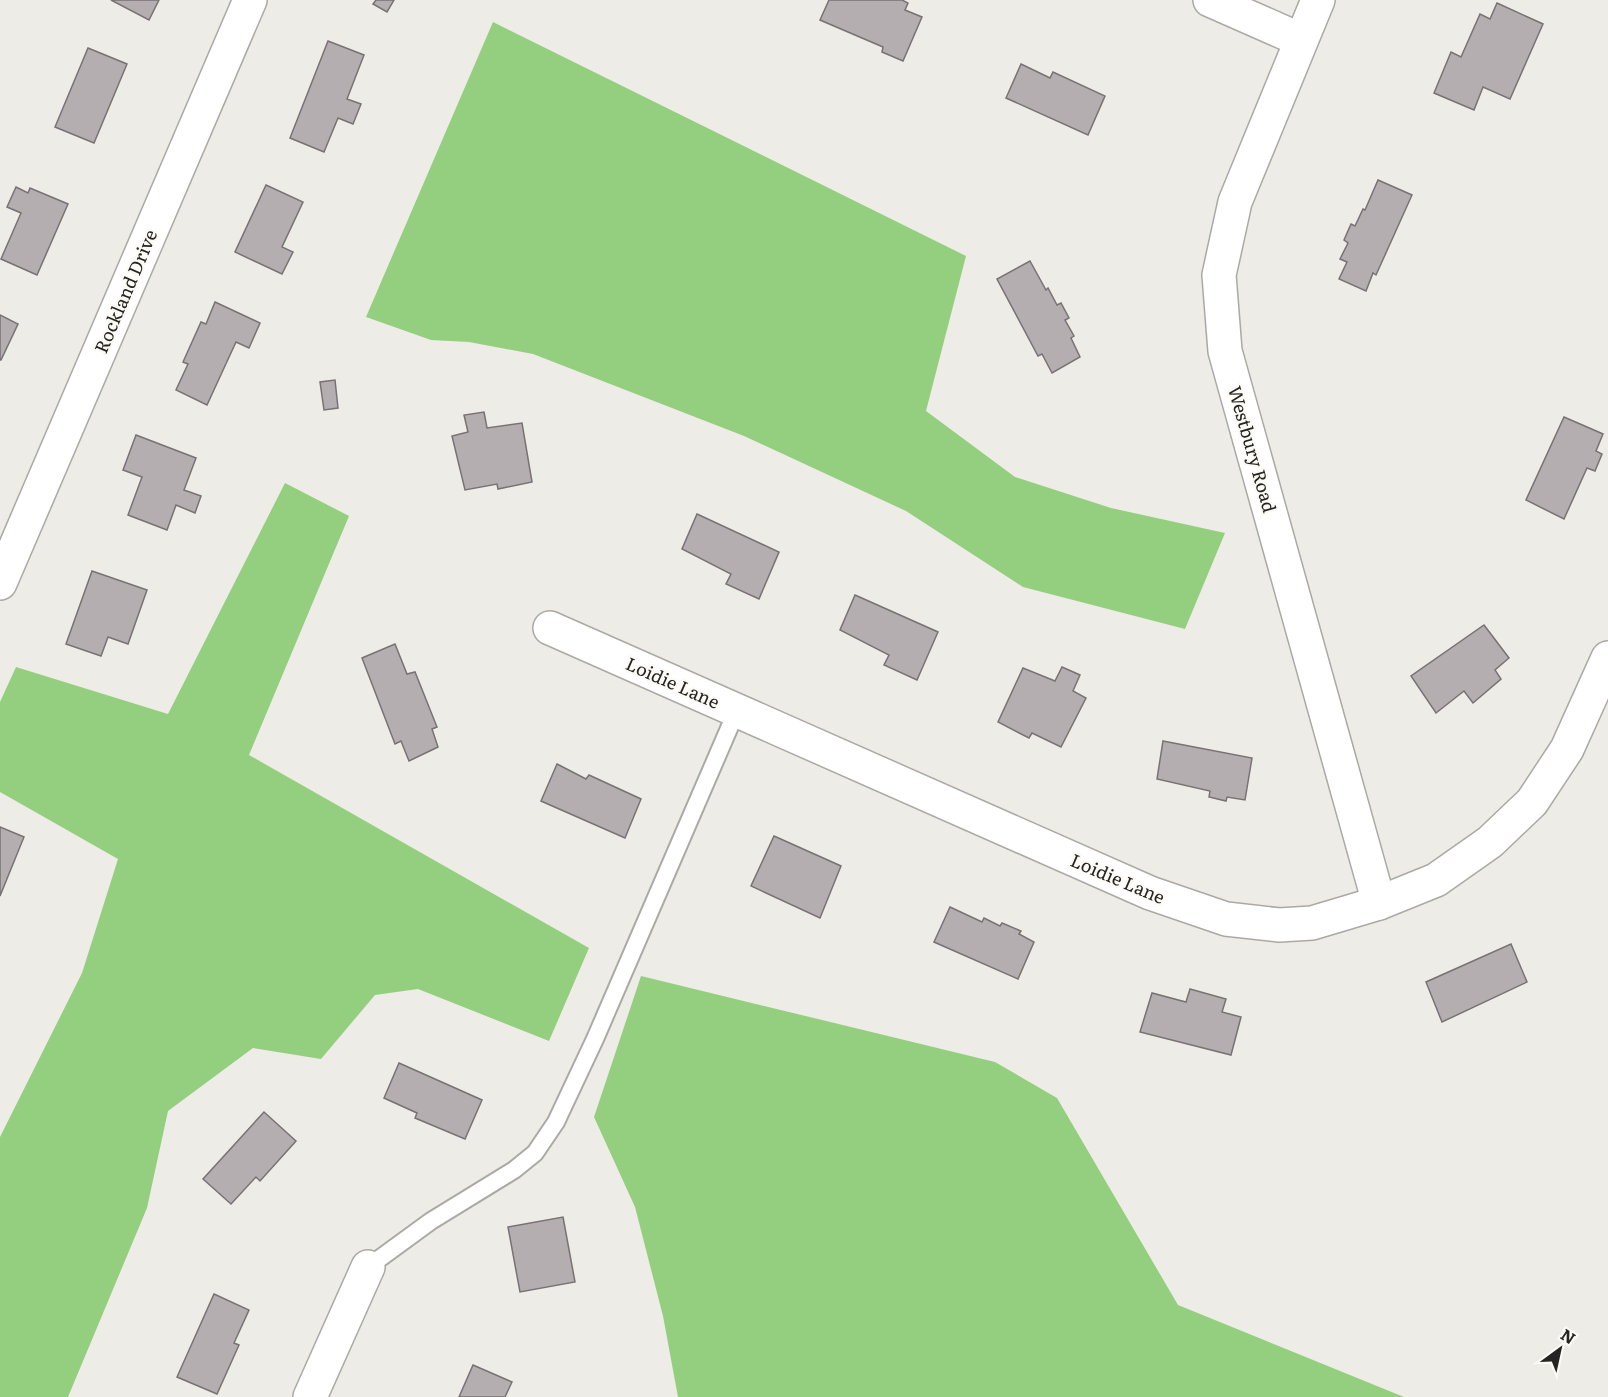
<svg xmlns="http://www.w3.org/2000/svg" width="1608" height="1397" font-family="Literata,serif">
<style>
.forest{fill:#94cf7f}
.building{fill:#b5aeb1;stroke:#787274;stroke-width:1.5}
.lines{fill:none;stroke-linecap:round;stroke-linejoin:round}
.service-casing{stroke:#aba9a4;stroke-width:20}
.minor-casing{stroke:#aba9a4;stroke-width:36}
.service{stroke:#fff;stroke-width:16}
.minor{stroke:#fff;stroke-width:33}
.labels{text-anchor:middle;dominant-baseline:central;stroke-width:4.5;stroke-linejoin:round;paint-order:stroke}
.street-label{font-size:18px;fill:#242422;stroke:#fbfaf4}
</style>
<rect width="100%" height="100%" fill="#eeece6"/>
<!-- forest -->
<g class="forest">
<polygon points="493,22 966,256 926,411 1015,477 1111,508 1225,533 1185,629 1023,587 906,511 744,436 533,354 469,342 431,340 366,317"/>
<polygon points="285,483 349,516 249,755 589,948 549,1041 418,989 375,995 321,1059 253,1048 168,1111 147,1208 68,1397 0,1397 0,1137 82,973 118,859 0,792 0,702 16,667 168,714"/>
<polygon points="641,976 995,1062 1057,1098 1178,1305 1404,1397 678,1397 663,1316 635,1207 594,1117"/>
</g>
<!-- building -->
<g class="building">
<polygon points="111,0 159,0 149,20"/>
<polygon points="376,0 394,0 387,12 373,4"/>
<polygon points="829,0 902,0 908,3 905,10 922,17 903,61 882,52 883,47 820,20"/>
<polygon points="1497,3 1543,24 1510,99 1483,87 1474,110 1434,93 1451,52 1461,57 1480,14 1490,19"/>
<polygon points="328,41 364,55 347,99 361,104 353,124 338,118 324,152 290,138"/>
<polygon points="88,48 127,64 94,143 55,127"/>
<polygon points="1021,64 1050,78 1053,72 1105,96 1088,135 1006,98"/>
<polygon points="1378,180 1412,195 1376,275 1373,273 1366,291 1339,279 1347,262 1340,259 1348,243 1344,240 1351,224 1355,226 1363,209 1365,210"/>
<polygon points="266,185 303,202 282,247 293,252 282,274 235,252"/>
<polygon points="16,187 28,193 30,188 68,204 37,275 1,259 21,213 7,207"/>
<polygon points="1030,261 1046,290 1048,288 1057,305 1061,303 1069,318 1065,320 1074,336 1071,338 1080,357 1052,373 1042,354 1038,356 997,279"/>
<polygon points="215,302 260,323 249,348 236,342 207,405 176,390 188,364 183,362 201,322 206,324"/>
<polygon points="0,315 18,324 1,360 0,360"/>
<polygon points="335,380 338,408 324,410 320,382"/>
<polygon points="484,412 487,428 522,423 532,482 498,489 497,484 465,490 452,436 468,432 464,415"/>
<polygon points="1564,417 1603,434 1596,451 1602,454 1595,471 1587,468 1564,519 1526,500"/>
<polygon points="136,435 196,458 184,490 201,496 195,513 176,505 167,530 128,515 142,477 123,470"/>
<polygon points="697,514 779,552 759,599 726,584 731,574 682,549"/>
<polygon points="92,571 147,590 128,644 108,637 101,656 66,644"/>
<polygon points="855,595 938,632 917,680 884,665 889,655 840,630"/>
<polygon points="1484,625 1509,658 1495,670 1501,679 1473,703 1464,691 1436,713 1411,676"/>
<polygon points="395,644 407,674 415,672 437,727 432,729 438,747 409,761 401,741 395,744 362,658"/>
<polygon points="1062,667 1080,675 1073,691 1086,698 1061,747 1032,733 1029,738 998,722 1023,668 1055,681"/>
<polygon points="1163,741 1252,758 1245,800 1227,797 1226,801 1209,797 1210,791 1157,779"/>
<polygon points="557,764 586,779 589,775 641,799 625,838 541,801"/>
<polygon points="0,827 24,837 0,896"/>
<polygon points="774,836 841,866 820,918 751,886"/>
<polygon points="950,907 982,922 984,918 1000,926 1002,923 1021,931 1019,934 1034,942 1018,979 934,942"/>
<polygon points="1511,944 1527,982 1442,1022 1426,982"/>
<polygon points="1190,989 1226,999 1222,1012 1241,1017 1231,1055 1140,1032 1152,993 1186,1002"/>
<polygon points="399,1063 482,1100 465,1139 415,1118 417,1113 384,1098"/>
<polygon points="264,1112 296,1141 260,1181 256,1177 231,1204 203,1179"/>
<polygon points="563,1217 575,1282 520,1292 508,1227"/>
<polygon points="214,1294 249,1310 234,1343 239,1345 217,1394 177,1377"/>
<polygon points="473,1365 512,1382 505,1397 459,1397"/>
</g>
<g class="lines">
<defs>
<polyline id="service" points="368,1267 431,1221 514,1170 535,1153 556,1122 595,1039 737,710"/>
<g id="minor">
<polyline points="1210,0 1301,40"/>
<polyline points="1318,0 1235,202 1219,275 1225,351 1379,903"/>
<polyline points="0,583 250,0"/>
<polyline points="550,628 1150,893 1226,919 1279,925 1312,923 1379,903 1436,880 1490,842 1532,802 1567,749 1608,658"/>
<polyline points="310,1397 368,1267"/>
</g>
</defs>
<!-- service casing -->
<use href="#service" class="service-casing"/>
<!-- minor casing -->
<use href="#minor" class="minor-casing"/>
<!-- service -->
<use href="#service" class="service"/>
<!-- minor -->
<use href="#minor" class="minor"/>
</g>
<g class="labels">
<!-- street labels -->
<g class="street-label">
<text transform="translate(125 291) rotate(-67)">Rockland Drive</text>
<text transform="translate(1253 449) rotate(74)">Westbury Road</text>
<text transform="translate(673 682) rotate(24)">Loidie Lane</text>
<text transform="translate(1118 878) rotate(23)">Loidie Lane</text>
</g>
</g>
<!-- north arrow -->
<g transform="translate(1560 1349) rotate(33)" stroke="#fbfaf4" stroke-width="4.5" paint-order="stroke">
<path d="M0-4.5L10 22L0 15L-10 22Z" fill="#242422"/>
<text y="-9" font-size="16" font-weight="bold" text-anchor="middle" fill="#242422">N</text>
</g>
</svg>
